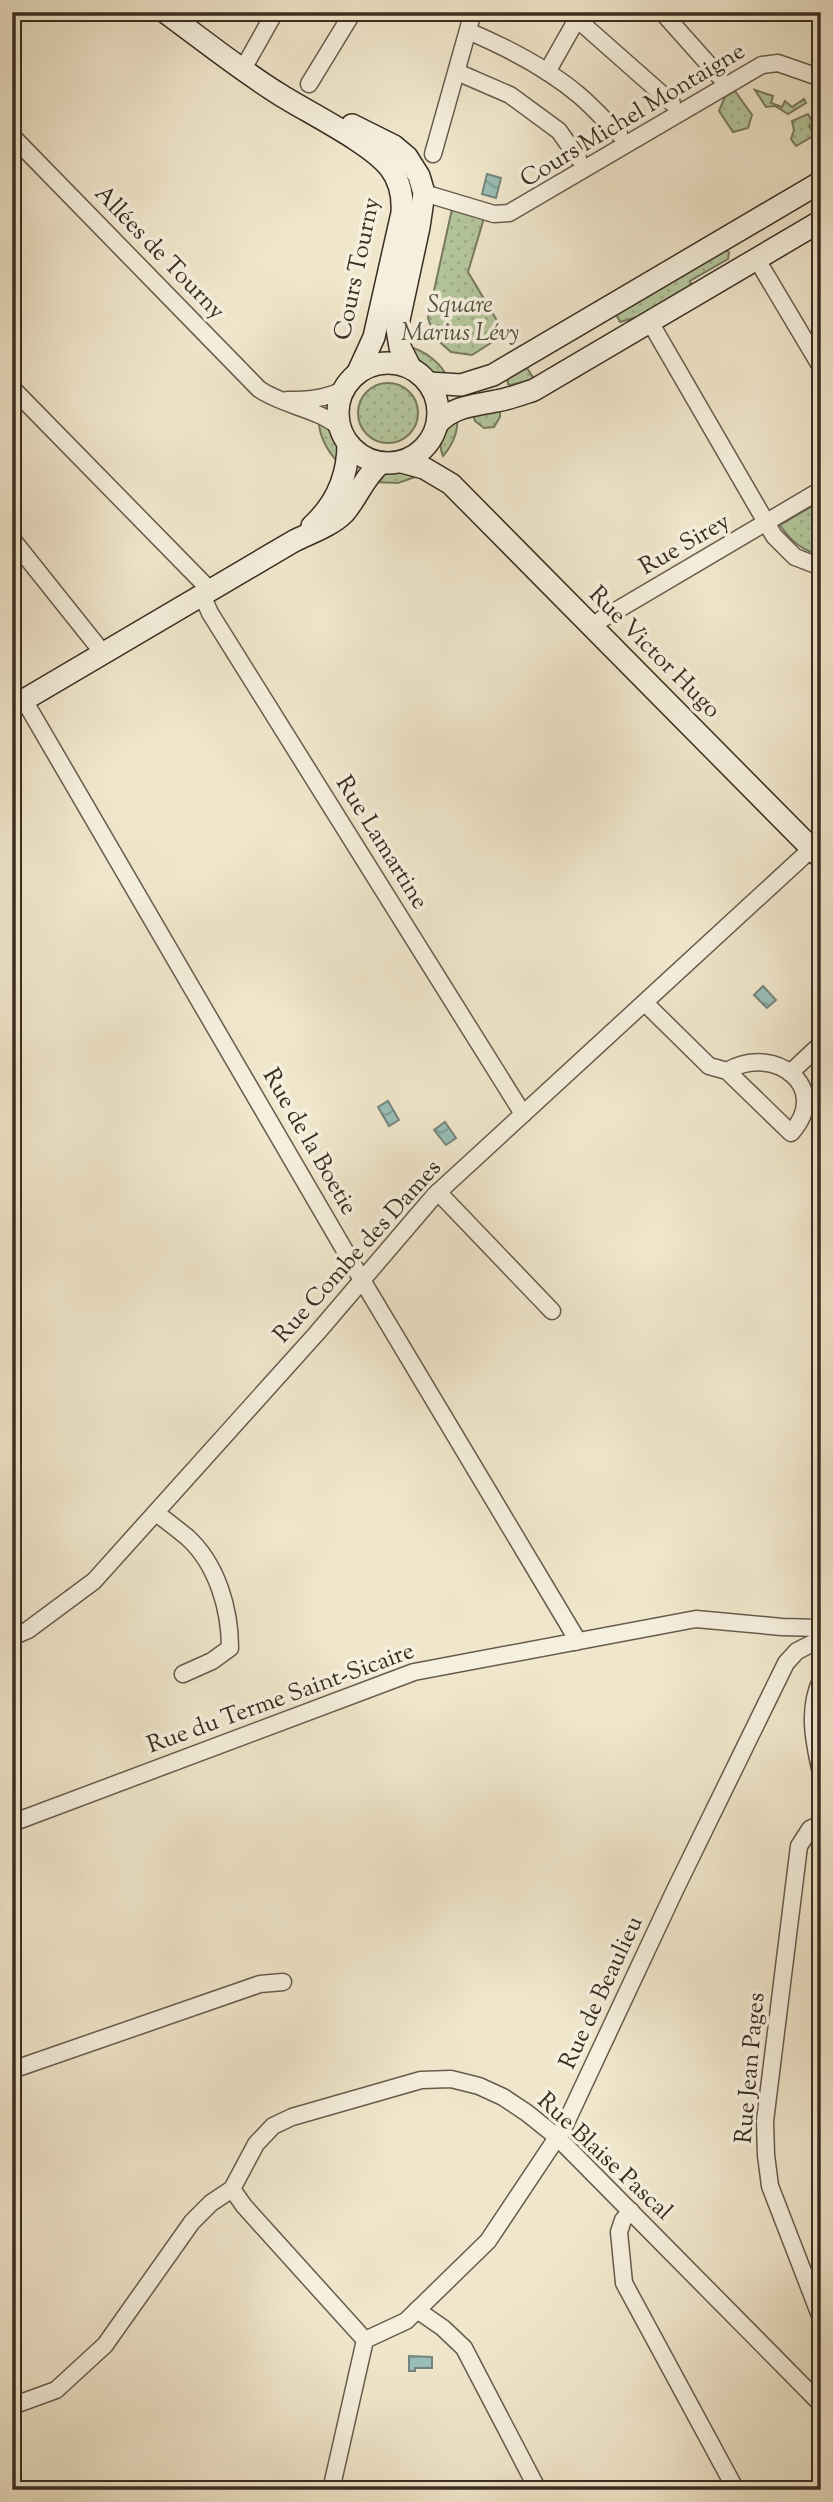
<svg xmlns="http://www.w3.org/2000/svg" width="833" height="2502" font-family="'Sorts Mill Goudy',serif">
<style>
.grass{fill:url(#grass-dots);stroke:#777a5f;stroke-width:2}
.water{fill:url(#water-waves);stroke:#74857d;stroke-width:2}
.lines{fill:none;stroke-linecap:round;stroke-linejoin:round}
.street-casing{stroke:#685b4c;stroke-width:19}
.secondary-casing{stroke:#3a2d22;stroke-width:24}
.street{stroke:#f5efdd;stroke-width:16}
.secondary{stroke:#f5efdd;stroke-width:21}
.labels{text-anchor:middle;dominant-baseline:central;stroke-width:7;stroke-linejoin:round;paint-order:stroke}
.street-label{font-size:24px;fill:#3a2d22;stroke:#f5efdd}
.park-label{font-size:24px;font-style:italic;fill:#585340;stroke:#f5efdd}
</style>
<defs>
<pattern id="grass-dots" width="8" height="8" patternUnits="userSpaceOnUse" patternTransform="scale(1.75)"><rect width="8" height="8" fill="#b4c69c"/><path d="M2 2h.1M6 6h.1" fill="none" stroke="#9caa86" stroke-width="1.8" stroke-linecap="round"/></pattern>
<pattern id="water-waves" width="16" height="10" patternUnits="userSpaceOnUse" patternTransform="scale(1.75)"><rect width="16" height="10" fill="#9abfb9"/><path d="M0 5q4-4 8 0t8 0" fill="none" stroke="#7f9c96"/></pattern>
</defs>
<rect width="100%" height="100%" fill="#f0e6cb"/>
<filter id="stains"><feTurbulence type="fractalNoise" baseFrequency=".00286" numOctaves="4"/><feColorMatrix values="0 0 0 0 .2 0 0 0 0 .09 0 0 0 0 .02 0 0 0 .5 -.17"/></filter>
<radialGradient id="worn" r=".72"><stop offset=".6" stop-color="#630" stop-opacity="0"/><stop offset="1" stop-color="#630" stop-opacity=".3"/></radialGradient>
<!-- grass -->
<g class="grass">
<polygon points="755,90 773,96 771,103 782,107 785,101 792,107 804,99 806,103 788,114 775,106 766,107"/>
<polygon points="735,91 752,115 748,128 733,132 719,111 725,97"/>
<polygon points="808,114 813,123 809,126 815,135 796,146 791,139 794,130 792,121"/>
<polygon points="452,209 484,218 468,272 505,334 472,355 451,352 435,338 428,318"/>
<polygon points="725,250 729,252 728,259 690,281 692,286 637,317 620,322 616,314"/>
<path d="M410,347C425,351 441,363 447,377C429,374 419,363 410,347Z"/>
<polygon points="527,368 534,379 511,385 508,384 507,379"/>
<circle cx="388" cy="413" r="30"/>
<polygon points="479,410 500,411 500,417 494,427 484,428 475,421 473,414"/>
<path d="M457,417C459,431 452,446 443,456C436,440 446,428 457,417Z"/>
<path d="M319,422C336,431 339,443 338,462C328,452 319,436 319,422Z"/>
<polygon points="402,471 418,476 398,483 373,482 384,473"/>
<path d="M821,501V555C803,551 790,541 780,525Z"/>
</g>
<!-- water -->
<g class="water">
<polygon points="487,174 501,178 496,198 482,194"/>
<polygon points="763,986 776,1000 767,1008 754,995"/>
<polygon points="388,1101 399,1120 389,1126 378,1107"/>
<polygon points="445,1122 456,1138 446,1145 434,1130"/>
<polygon points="409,2356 432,2357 432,2368 415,2368 415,2371 409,2371"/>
</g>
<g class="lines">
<defs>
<g id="street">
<polyline points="569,12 672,103"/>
<polyline points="662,12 719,76"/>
<path d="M468,31C508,48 547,68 580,96C594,108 606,122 619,134"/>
<polyline points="243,69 275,12"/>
<polyline points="457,72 510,95 559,131 578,158"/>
<polyline points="547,72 581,12"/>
<polyline points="309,84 353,12"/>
<path d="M12,136L259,389C283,406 320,409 340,428"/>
<polyline points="433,154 473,12"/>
<polyline points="424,193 494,214 509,213 762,65 778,63 821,78"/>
<polyline points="756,258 821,367"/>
<polyline points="650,322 774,536 795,557 821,567"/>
<polyline points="12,388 210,590"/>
<path d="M287,400C307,400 325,399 343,390"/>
<polyline points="12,539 103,653"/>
<polyline points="202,595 210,613 523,1114"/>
<polyline points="592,628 602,619 821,490"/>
<polyline points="24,700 362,1280 575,1636 575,1642"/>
<path d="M645,1003L709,1066L727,1071L791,1133C832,1088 775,1043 727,1071"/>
<polyline points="790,1073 821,1044"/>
<polyline points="438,1192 552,1311"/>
<path d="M156,1513C167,1521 177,1529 187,1537C217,1564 230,1609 230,1648L212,1661L183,1674"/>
<polyline points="12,1637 28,1630 94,1581 317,1333 434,1196 821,840"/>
<path d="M821,1680C807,1710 814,1742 821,1773"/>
<polyline points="12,1823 414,1672 696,1619 782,1627 821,1628"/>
<polyline points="821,1824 810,1829 799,1846 765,2121 766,2155 770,2186 821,2318"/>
<polyline points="12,2070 260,1984 283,1982"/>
<polyline points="232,2189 244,2206 365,2340"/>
<polyline points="631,2211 623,2220 619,2232 624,2283 736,2490"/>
<polyline points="417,2310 443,2328 464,2348 538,2490"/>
<polyline points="12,2406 56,2390 105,2345 192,2222 211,2203 232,2189 256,2144 273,2126 292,2117 421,2080 451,2079 479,2086 503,2097 527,2113 557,2137 821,2404"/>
<polyline points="12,2419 12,2420"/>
<polyline points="331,2490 365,2340 406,2321 488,2241 564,2127 675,1890 786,1663 797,1651 821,1639"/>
</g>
<g id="secondary">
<path d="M165,12C203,40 239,69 279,94C307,112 371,143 390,168C400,181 403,197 402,213L374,337L358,372"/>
<polyline points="352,125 394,146 407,157 419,176 424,193 419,227 397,329 400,347 410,367"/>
<circle cx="388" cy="413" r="50"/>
<polyline points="429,383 461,385 493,375 821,182"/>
<path d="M438,423C454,406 473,406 496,401C509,399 522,394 534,390L821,221"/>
<polyline points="402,462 424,468 451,484 821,858"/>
<path d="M312,526C336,504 348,476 348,444"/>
<path d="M12,707L294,541C310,533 331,526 344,513C358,497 364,477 381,463"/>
</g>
</defs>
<!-- street casing -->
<use href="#street" class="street-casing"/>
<!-- secondary casing -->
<use href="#secondary" class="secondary-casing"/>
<!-- street -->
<use href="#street" class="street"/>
<!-- secondary -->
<use href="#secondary" class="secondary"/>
</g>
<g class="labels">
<!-- street labels -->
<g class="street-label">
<text transform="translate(633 116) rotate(-31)">Cours Michel Montaigne</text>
<text transform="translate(159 253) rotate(46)">Allées de Tourny</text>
<text transform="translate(358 269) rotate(-78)">Cours Tourny</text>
<text transform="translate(685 545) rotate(-30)">Rue Sirey</text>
<text transform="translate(654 653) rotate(45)">Rue Victor Hugo</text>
<text transform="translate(381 843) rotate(58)">Rue Lamartine</text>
<text transform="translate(309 1142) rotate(60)">Rue de la Boetie</text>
<text transform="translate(358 1252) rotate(-48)">Rue Combe des Dames</text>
<text transform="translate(281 1699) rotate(-20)">Rue du Terme Saint-Sicaire</text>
<text transform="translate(602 1993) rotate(-65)">Rue de Beaulieu</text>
<text transform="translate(751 2068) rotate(-85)">Rue Jean Pages</text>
<text transform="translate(604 2157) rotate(43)">Rue Blaise Pascal</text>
</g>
<!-- park labels -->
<g class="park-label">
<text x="460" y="306">Square<tspan x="460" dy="28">Marius Lévy</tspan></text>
</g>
</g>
<!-- margin -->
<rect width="833" height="2502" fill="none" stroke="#f0e6cb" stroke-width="42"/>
<rect x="14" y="14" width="805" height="2474" fill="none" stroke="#3a2d22" stroke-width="3.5"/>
<rect x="21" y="21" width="791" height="2460" fill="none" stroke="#3a2d22" stroke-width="2"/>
<rect width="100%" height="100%" filter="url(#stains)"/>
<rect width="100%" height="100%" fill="url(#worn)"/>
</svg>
